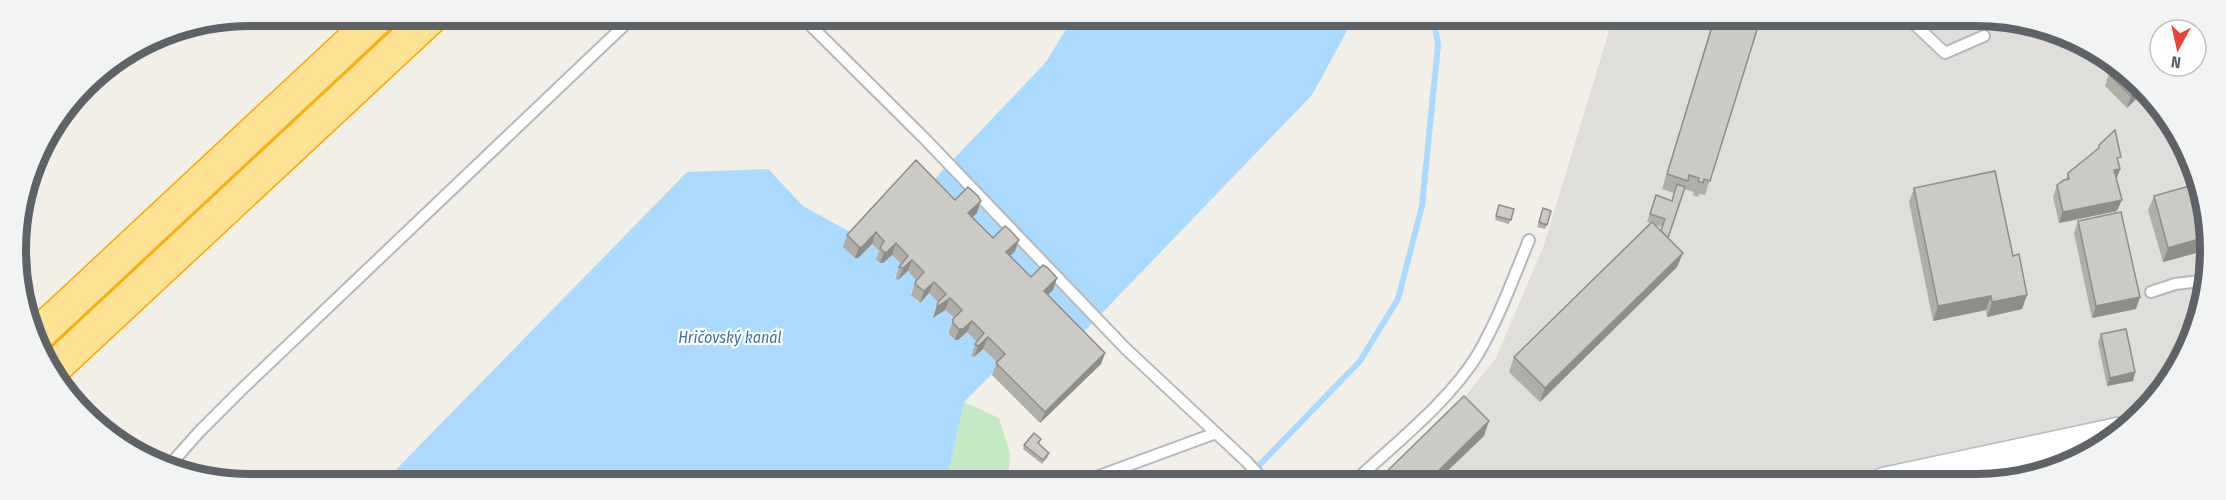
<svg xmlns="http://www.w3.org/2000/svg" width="2226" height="500" font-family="'Fira Sans Condensed',sans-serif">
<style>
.industrial{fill:#e0deda}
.green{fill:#c5e8c5}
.water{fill:#aadaff}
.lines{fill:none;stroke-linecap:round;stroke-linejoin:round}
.stream{stroke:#aadaff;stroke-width:6}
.lane-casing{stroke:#b5b8bc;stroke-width:14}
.secondary-casing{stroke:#b6babf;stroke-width:33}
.highway-casing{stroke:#f9ab00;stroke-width:36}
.lane{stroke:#fff;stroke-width:10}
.secondary{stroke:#fff;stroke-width:30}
.highway{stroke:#fde293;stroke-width:33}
.wall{fill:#afaea9;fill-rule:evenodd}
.shaded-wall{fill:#8f8d8a}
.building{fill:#cccac5;stroke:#8f8d8a;stroke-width:1.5}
.labels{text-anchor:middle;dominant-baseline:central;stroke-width:4.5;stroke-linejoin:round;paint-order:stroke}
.water-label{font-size:16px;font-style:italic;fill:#4174aa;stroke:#fff}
.rim{fill:none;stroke:#5f6368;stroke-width:8}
</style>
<rect width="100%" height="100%" fill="#f1efe8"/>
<!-- industrial -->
<polygon class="industrial" points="1571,17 2007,17 2094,47 2163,107 2203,190 2209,281 2187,354 2142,416 2080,461 2006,483 1381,483 1461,402 1496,358 1544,245 1609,31"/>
<!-- green -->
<polygon class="green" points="964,402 999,418 1010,453 1008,483 946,483"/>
<!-- water -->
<g class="water">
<polygon points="1074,16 1355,16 1312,95 1077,339 927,187 1046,62"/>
<polygon points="768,169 803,206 872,244 880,252 876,260 880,263 883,263 892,255 904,267 895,276 895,279 898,280 908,271 920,283 911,292 917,302 920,302 929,293 942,306 934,313 933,318 945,310 957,322 949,334 955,340 959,340 967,332 980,344 971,353 972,357 983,349 1001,365 964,402 946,483 383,483 687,172"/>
</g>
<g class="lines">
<!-- stream -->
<polyline class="stream" points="1242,483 1360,361 1398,299 1422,206 1438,45 1433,16"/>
<defs>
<g id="lane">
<polyline points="801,16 924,138 1125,348 1247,462 1266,483"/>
<polyline points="1907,17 1945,53 1984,36"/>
<polyline points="2151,292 2175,284 2209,280"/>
<polyline points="169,466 199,432 241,390 635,15"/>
<polyline points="1080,483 1216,433"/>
<path d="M1353,483C1393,445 1449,402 1478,354C1499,318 1513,279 1529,240"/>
</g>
<polyline id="secondary" points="1884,483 2118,433"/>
<g id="highway">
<polyline points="36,336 380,15"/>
<polyline points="52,370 433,15"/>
</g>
</defs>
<!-- lane casing -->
<use href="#lane" class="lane-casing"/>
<!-- secondary casing -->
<use href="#secondary" class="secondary-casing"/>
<!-- highway casing -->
<use href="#highway" class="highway-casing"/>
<!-- lane -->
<use href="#lane" class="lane"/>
<!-- secondary -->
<use href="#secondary" class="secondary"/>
<!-- highway -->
<use href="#highway" class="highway"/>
</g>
<!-- wall -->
<g class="wall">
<path d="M1714,17H1761L1705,195L1699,194L1698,197L1693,195L1694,192L1684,189L1668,238L1683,253L1677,267L1540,402L1509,372L1514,357L1650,223L1647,222L1656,195L1672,201L1674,193L1662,189ZM1655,225L1662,227L1661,231Z"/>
<polygon points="2109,74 2144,91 2127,108 2105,86"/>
<polygon points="2099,145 2119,163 2120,169 2116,179 2117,211 2059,223 2053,197 2057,185 2066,179 2068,173 2097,149"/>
<polygon points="1914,188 2013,256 2027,295 2022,309 1987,317 1986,310 1933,321 1909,202"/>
<polygon points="2203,190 2207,250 2163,262 2148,210 2154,196"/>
<polygon points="955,200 977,213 972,217 993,238 1019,240 1015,251 1010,256 1031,277 1057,278 1053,290 1048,295 1105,353 1101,364 1040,423 992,375 997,362 983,349 974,357 971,356 975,344 977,342 967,332 958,340 955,340 949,334 949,331 954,318 945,310 933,318 934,313 938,302 929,293 920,303 911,295 916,280 908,271 898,280 895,279 899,267 901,264 892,255 883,263 880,263 876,260 879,251 872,244 858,258 855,258 843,247 847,235"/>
<polygon points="1499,205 1514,209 1509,224 1495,220"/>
<polygon points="1543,208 1551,211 1545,229 1537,227"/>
<polygon points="2078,221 2140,297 2136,309 2092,318 2074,233"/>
<polygon points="2101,334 2135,372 2133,381 2107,386 2098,342"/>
<polygon points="1039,444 1048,457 1042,464 1023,449 1024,445"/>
</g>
<!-- shaded-wall -->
<g class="shaded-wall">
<polygon points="2140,87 2144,91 2127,108 2131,96"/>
<polygon points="2120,169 2116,181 2114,170"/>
<polygon points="2122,200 2117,211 2059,223 2063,212"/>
<polygon points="981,201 977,213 964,225 968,213"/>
<polygon points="876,232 872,244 858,258 855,258 859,247"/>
<polygon points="2206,237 2207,250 2163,262 2168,248"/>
<polygon points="1019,240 1015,251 1002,264 1006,252"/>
<polygon points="896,243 892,255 883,263 880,263 884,252"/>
<polygon points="1683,253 1677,267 1540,402 1545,388"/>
<polygon points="912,260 908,271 898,280 903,268"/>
<polygon points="1057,278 1053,290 1040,302 1044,291"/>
<polygon points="934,282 929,293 920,303 924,291"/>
<polygon points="2027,295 2022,309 1987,317 1992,302"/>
<polygon points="1991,296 1986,310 1933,321 1938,306"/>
<polygon points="2140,297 2136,309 2092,318 2096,306"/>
<polygon points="950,298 945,310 933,318 937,307"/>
<polygon points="972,321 967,332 958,340 955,340 959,329"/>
<polygon points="988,337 983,349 974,357 978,346"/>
<polygon points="1105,353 1101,364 1040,423 1045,412"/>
<polygon points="2135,372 2133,381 2107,386 2110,378"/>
<polygon points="1489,421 1484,436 1435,483 1426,483"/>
</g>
<!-- building -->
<g class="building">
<polygon points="1715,17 1761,17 1710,181 1704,179 1703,183 1698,181 1699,178 1689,175 1688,181 1667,174"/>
<polygon points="2117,67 2140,87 2131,96 2109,74"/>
<polygon points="2115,130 2121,157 2117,158 2120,169 2114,170 2122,200 2063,212 2057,185 2064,180 2069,179 2068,173 2099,148 2099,145"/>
<polygon points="916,160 955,200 968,187 978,196 981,201 968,213 993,238 1005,226 1010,230 1019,240 1006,252 1031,277 1043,265 1048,268 1057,278 1044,291 1105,353 1045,412 996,363 1005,354 988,337 978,346 975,344 984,333 972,321 963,329 959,329 953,323 953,319 962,310 950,298 937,307 938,302 946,294 934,282 924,291 915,284 916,281 924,272 912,260 903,268 899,267 908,256 896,243 887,252 884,252 880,248 884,241 876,232 862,247 859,247 847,235"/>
<polygon points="1995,171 2013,256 2019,254 2027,295 1992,302 1991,296 1938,306 1914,188"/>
<polygon points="2200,183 2203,190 2206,237 2168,248 2154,196"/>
<polygon points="1677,184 1685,187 1668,238 1661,231 1665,219 1650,214 1656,195 1672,201"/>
<polygon points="1499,205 1514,209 1511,220 1496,216"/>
<polygon points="1543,208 1551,211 1547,225 1539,222"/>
<polygon points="2121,212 2140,297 2096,306 2078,221"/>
<polygon points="1652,222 1683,253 1545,388 1514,357"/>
<polygon points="2126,329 2135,372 2110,378 2101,334"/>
<polygon points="1464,396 1489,421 1426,483 1375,483"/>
<polygon points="1034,433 1041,439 1038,443 1049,453 1043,460 1024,445"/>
</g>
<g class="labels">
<!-- water labels -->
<g class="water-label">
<text x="730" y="337">Hričovský kanál</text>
</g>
</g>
<!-- crop -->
<path d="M0 0H2226V500H0ZM250 26H1976A224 224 0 0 1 2200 250V250A224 224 0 0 1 1976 474H250A224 224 0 0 1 26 250V250A224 224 0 0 1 250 26Z" fill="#f2f3f3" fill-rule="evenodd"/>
<path class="rim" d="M250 26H1976A224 224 0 0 1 2200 250V250A224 224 0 0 1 1976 474H250A224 224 0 0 1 26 250V250A224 224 0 0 1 250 26Z"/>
<!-- north arrow -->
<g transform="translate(2178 48) rotate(188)"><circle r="28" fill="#ffffff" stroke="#bfc1c3" stroke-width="1.5"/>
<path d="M0-4.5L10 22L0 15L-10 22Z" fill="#ea4335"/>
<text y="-9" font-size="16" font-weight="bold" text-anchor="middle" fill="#5f6368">N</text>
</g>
</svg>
